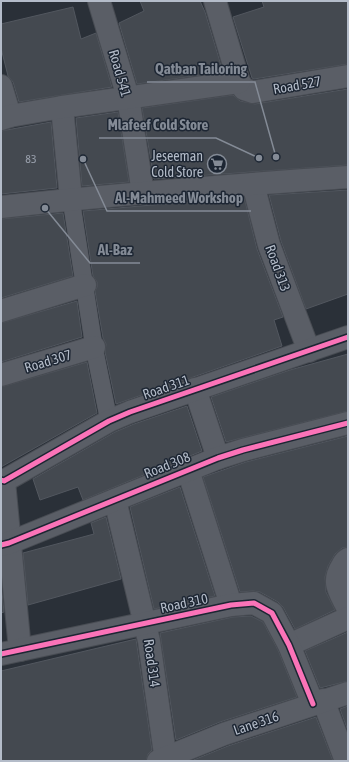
<svg xmlns="http://www.w3.org/2000/svg" width="349" height="762" font-family="'Asap Condensed',sans-serif">
<style>
.building{fill:#444950;stroke:#52575f}
.lines{fill:none;stroke-linecap:round;stroke-linejoin:round}
.lane-casing{stroke:#484c53;stroke-width:18}
.street-casing{stroke:#484c53;stroke-width:24}
.lane{stroke:#5a5e66;stroke-width:17}
.street{stroke:#5a5e66;stroke-width:22}
.cycleway-casing{stroke:#1d2633;stroke-width:8}
.cycleway{stroke:#fb73b8;stroke-width:5}
.labels{text-anchor:middle;dominant-baseline:central;stroke-width:3;stroke-linejoin:round;paint-order:stroke}
.number-label{font-size:12px;fill:#989fab}
.street-label{font-size:14px;fill:#b4bcc9;stroke:#1d2633}
.poi-label{font-size:14px;fill:#b4bcc9;stroke:#1d2633;text-anchor:end}
.leader{fill:none;stroke:#848b96;stroke-width:1.5}
.callout-dot{fill:#848b96;stroke:#1d2633;stroke-width:1.5}
.callout-label{font-size:15px;text-anchor:middle;font-weight:bold;fill:#848b96;stroke:#1d2633;stroke-width:3;stroke-linejoin:round;paint-order:stroke}
</style>
<rect width="100%" height="100%" fill="#2a3038"/>
<!-- building -->
<g class="building">
<polygon points="140,1 200,1 205,12 223,72 137,84 119,23 144,11"/>
<polygon points="262,1 348,1 348,64 254,79 252,78 233,17 264,7"/>
<polygon points="73,7 81,39 96,33 112,87 19,102 13,82 8,76 1,48 1,24"/>
<polygon points="348,89 348,165 154,179 142,108 233,95 240,101 255,104"/>
<polygon points="118,112 129,182 82,186 76,118"/>
<polygon points="51,122 57,188 1,194 1,131"/>
<polygon points="348,190 348,294 306,309 281,241 269,195"/>
<polygon points="244,197 257,249 283,317 274,320 282,346 116,404 105,352 106,344 103,338 95,291 97,287 97,282 93,276 83,211"/>
<polygon points="63,213 73,276 1,298 1,219"/>
<polygon points="77,301 82,337 1,362 1,323"/>
<polygon points="348,354 348,411 226,442 211,397 290,370"/>
<polygon points="87,362 97,413 1,467 1,387"/>
<polygon points="187,406 202,451 83,500 78,487 40,500 33,479 115,432 134,424"/>
<polygon points="348,436 348,547 342,548 335,554 328,566 325,577 326,592 335,610 295,629 283,607 278,602 260,592 253,591 240,592 203,477 246,462"/>
<polygon points="180,487 215,596 154,609 130,507"/>
<polygon points="106,517 121,579 28,605 23,553 94,534 91,523"/>
<polygon points="1,582 4,612 1,613"/>
<polygon points="251,616 263,622 278,650 297,697 220,722 176,740 160,633 233,617"/>
<polygon points="348,632 348,681 320,688 305,651"/>
<polygon points="136,639 152,750 148,754 146,761 1,761 1,671"/>
<polygon points="348,706 348,731 340,709"/>
<polygon points="316,717 333,761 191,761 228,746"/>
</g>
<g class="lines">
<defs>
<polyline id="lane" points="71,199 94,347 109,421"/>
<g id="street">
<polyline points="99,1 128,97 143,193"/>
<polyline points="215,1 239,82 244,89 253,92 348,76"/>
<polyline points="1,86 10,116"/>
<polyline points="62,107 71,199"/>
<polyline points="1,119 10,116 62,107 239,82"/>
<polyline points="253,184 269,245 309,351"/>
<path d="M1,207C116,194 232,185 348,177"/>
<polyline points="1,311 85,285"/>
<polyline points="1,375 94,347"/>
<polyline points="195,389 218,458"/>
<polyline points="188,470 231,605"/>
<polyline points="1,480 4,481 109,421 130,412 348,337"/>
<polyline points="4,481 20,650"/>
<polyline points="115,500 149,641 166,761"/>
<polyline points="1,545 9,543 218,458 243,450 348,423"/>
<path d="M348,559C344,561 344,563 342,566C331,583 340,592 348,609"/>
<polyline points="289,645 348,618"/>
<polyline points="1,654 231,605 254,603 272,613 289,645 313,704"/>
<polyline points="323,700 346,761"/>
<polyline points="158,761 224,734 348,693"/>
</g>
</defs>
<!-- lane casing -->
<use href="#lane" class="lane-casing"/>
<!-- street casing -->
<use href="#street" class="street-casing"/>
<!-- lane -->
<use href="#lane" class="lane"/>
<!-- street -->
<use href="#street" class="street"/>
<defs>
<g id="cycleway">
<polyline points="1,480 4,481 109,421 130,412 348,337"/>
<polyline points="1,545 9,543 218,458 243,450 348,423"/>
<polyline points="1,654 231,605 254,603 272,613 289,645 313,704"/>
</g>
</defs>
<!-- cycleway casing -->
<use href="#cycleway" class="cycleway-casing"/>
<!-- cycleway -->
<use href="#cycleway" class="cycleway"/>
</g>
<!-- icons -->
<defs>
<symbol id="supermarket-ring" viewBox="-11 -11 22 22"><circle r="9.5" fill="#1d2633" stroke="#848b96" stroke-width="1.5"/><path d="M-6-5.5h2.5l.6 2H6L4.5 2H-2.5L-4.4-4H-6ZM-1.5 3.2a1.3 1.3 0 1 0 .1 0ZM3 3.2a1.3 1.3 0 1 0 .1 0Z" fill="#848b96"/></symbol>
</defs>
<g fill-rule="evenodd">
<use href="#supermarket-ring" x="206" y="153" width="22" height="22"/>
</g>
<g class="labels">
<!-- number labels -->
<g class="number-label">
<text x="31" y="159">83</text>
</g>
<!-- street labels -->
<g class="street-label">
<text transform="translate(120 73) rotate(74)">Road 541</text>
<text transform="translate(297 85) rotate(-10)">Road 527</text>
<text transform="translate(278 268) rotate(70)">Road 313</text>
<text transform="translate(48 361) rotate(-17)">Road 307</text>
<text transform="translate(166 387) rotate(-19)">Road 311</text>
<text transform="translate(167 465) rotate(-22)">Road 308</text>
<text transform="translate(184 603) rotate(-12)">Road 310</text>
<text transform="translate(152 663) rotate(82)">Road 314</text>
<text transform="translate(256 723) rotate(-19)">Lane 316</text>
</g>
<!-- poi labels -->
<g class="poi-label">
<text x="203" y="156">Jeseeman<tspan x="203" dy="16">Cold Store</tspan></text>
</g>
</g>
<!-- callouts -->
<path class="leader" d="M276 157L255 82H147M259 158L216 138H99M83 159L107 211H251M45 208L90 263H140"/>
<g class="callout-dot">
<circle cx="276" cy="157" r="4"/>
<circle cx="259" cy="158" r="4"/>
<circle cx="83" cy="159" r="4"/>
<circle cx="45" cy="208" r="4"/>
</g>
<g class="callout-label">
<text x="201" y="74">Qatban Tailoring</text>
<text x="158" y="130">Mlafeef Cold Store</text>
<text x="179" y="203">Al-Mahmeed Workshop</text>
<text x="115" y="255">Al-Baz</text>
</g>
<!-- border -->
<rect width="349" height="762" fill="none" stroke="#b4bcc9" stroke-width="4"/>
</svg>
